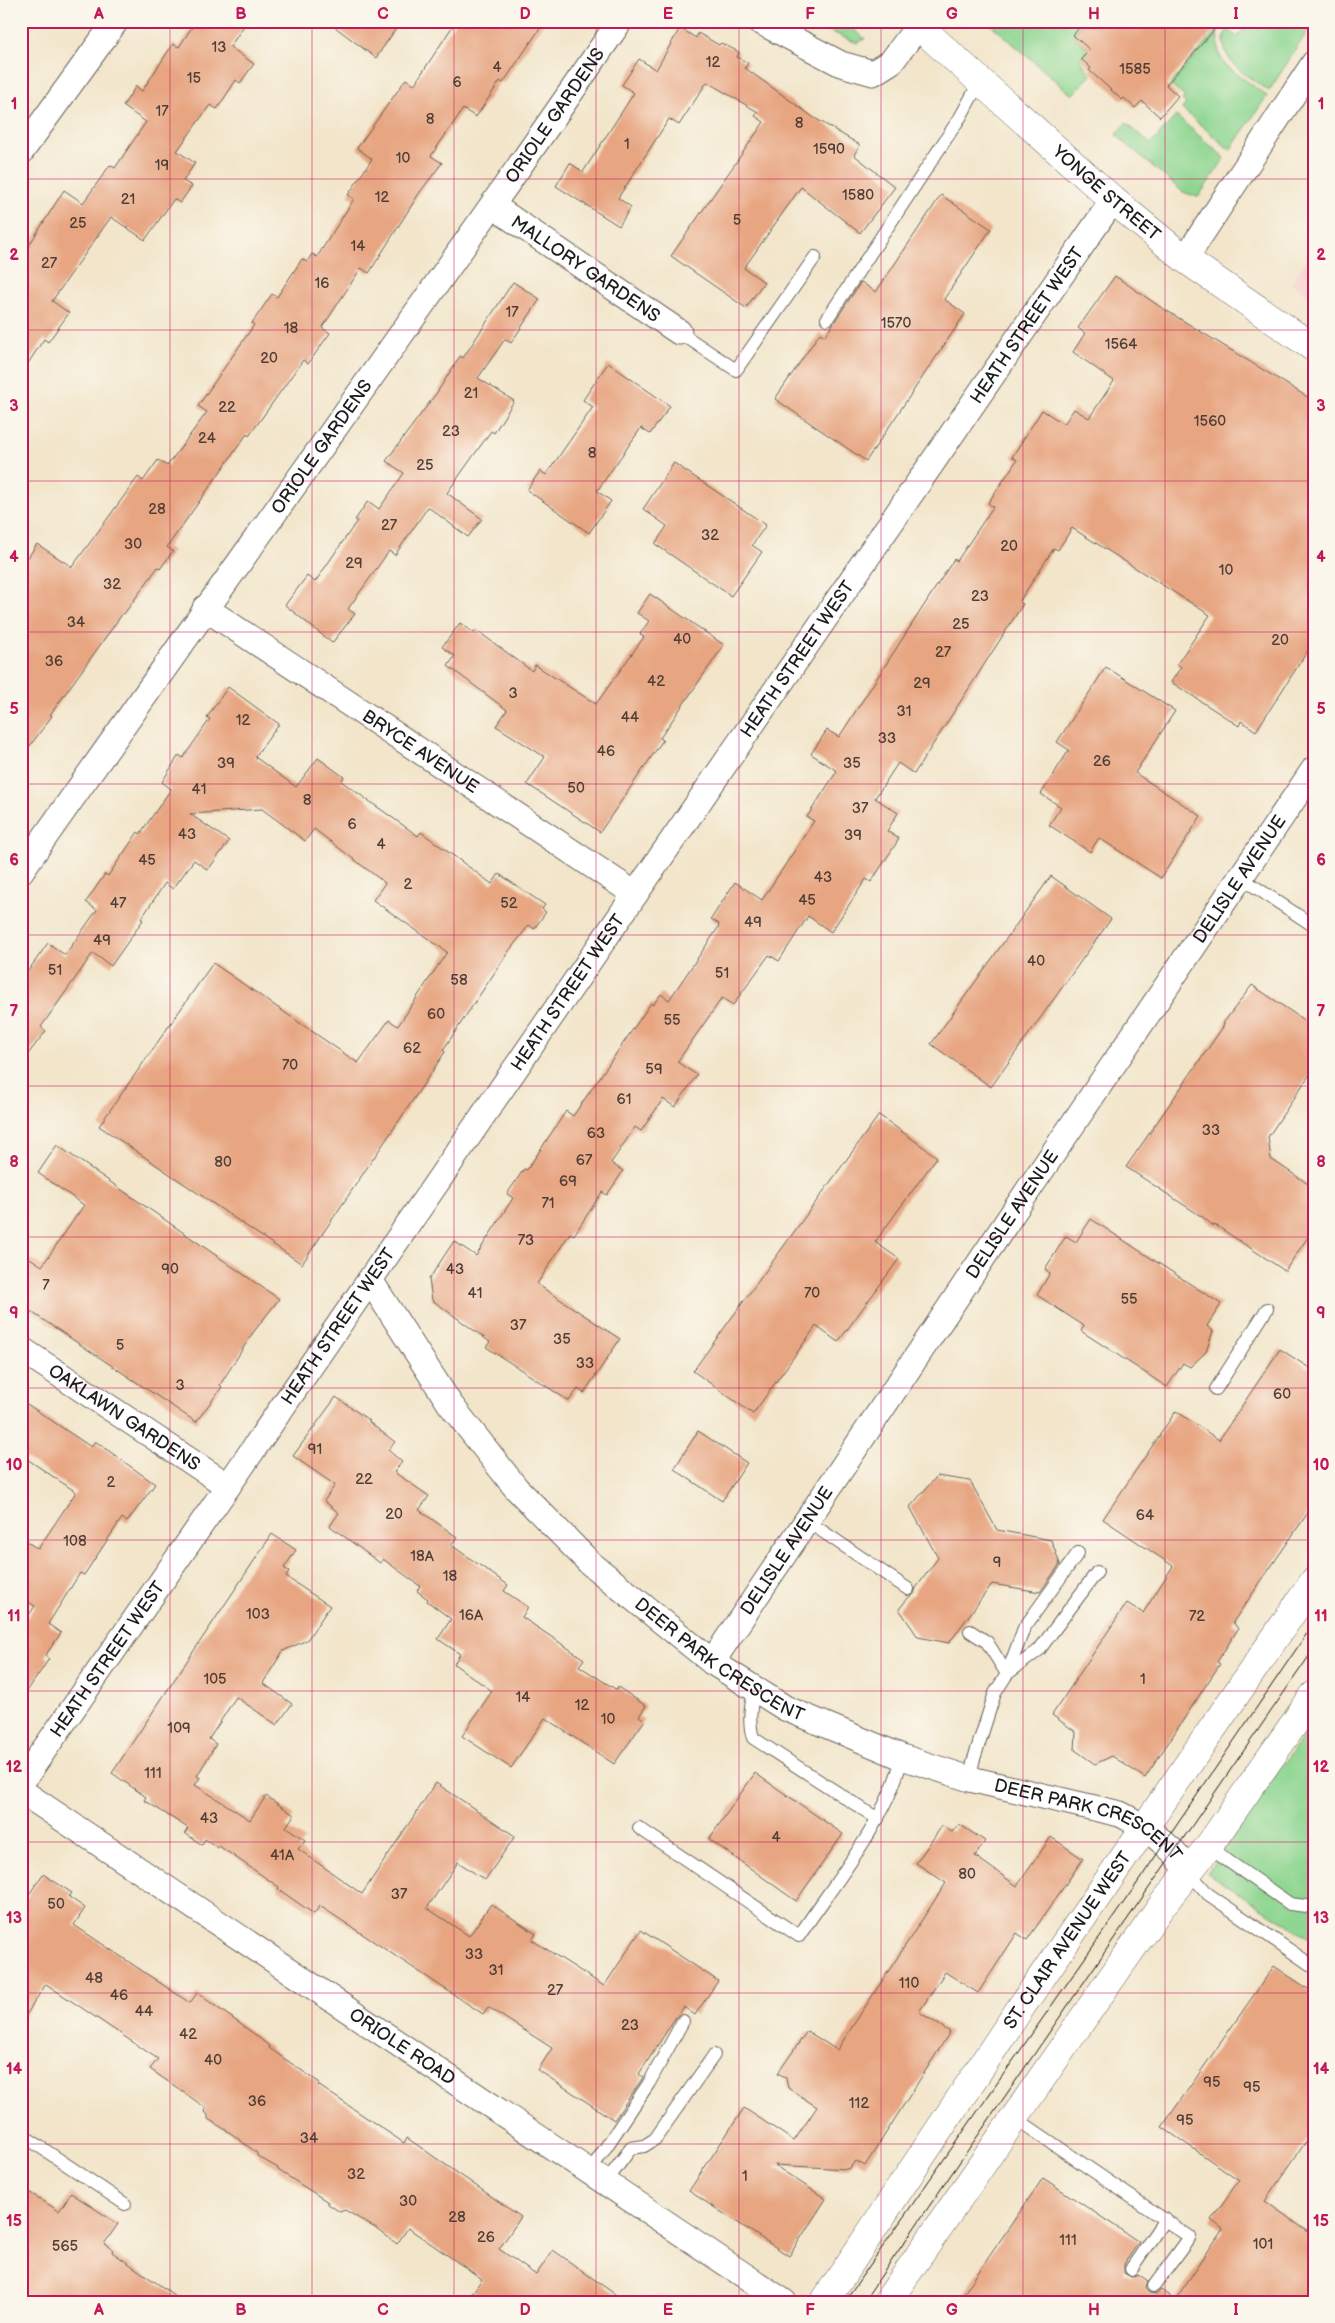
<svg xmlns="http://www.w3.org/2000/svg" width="1335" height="2323" font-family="'Balsamiq Sans',sans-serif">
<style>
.built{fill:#f7cfd0}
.green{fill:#8ed691;stroke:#557956}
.building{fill:#e7a581}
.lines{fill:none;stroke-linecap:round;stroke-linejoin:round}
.lane-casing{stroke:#676259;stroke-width:14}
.street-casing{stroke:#676259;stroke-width:27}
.secondary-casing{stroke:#676259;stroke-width:29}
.primary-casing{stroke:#676259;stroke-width:29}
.lane{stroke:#fff;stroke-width:12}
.street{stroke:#fff;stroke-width:25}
.secondary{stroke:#fff;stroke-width:28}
.primary{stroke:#fff;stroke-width:28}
.tram{stroke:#1c1c1c;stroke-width:1}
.grid{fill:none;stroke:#c2185b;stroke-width:1;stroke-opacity:0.55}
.labels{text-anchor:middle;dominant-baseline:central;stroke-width:4;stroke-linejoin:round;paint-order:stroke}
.number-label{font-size:15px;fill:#4f3e35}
.street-label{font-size:18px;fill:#1c1c1c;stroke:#fbf7ec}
.neatline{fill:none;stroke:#c2185b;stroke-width:2}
.grid-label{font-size:16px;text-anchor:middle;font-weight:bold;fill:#c2185b}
</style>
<rect width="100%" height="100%" fill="#fbf7ec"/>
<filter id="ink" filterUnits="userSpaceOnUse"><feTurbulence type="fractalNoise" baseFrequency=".02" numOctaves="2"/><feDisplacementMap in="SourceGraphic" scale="10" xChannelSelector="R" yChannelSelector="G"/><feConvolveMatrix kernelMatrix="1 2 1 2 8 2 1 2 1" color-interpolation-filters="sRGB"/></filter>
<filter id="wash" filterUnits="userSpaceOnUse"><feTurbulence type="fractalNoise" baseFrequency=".0096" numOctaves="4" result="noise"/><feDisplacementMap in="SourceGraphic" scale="20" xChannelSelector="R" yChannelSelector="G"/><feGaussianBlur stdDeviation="1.12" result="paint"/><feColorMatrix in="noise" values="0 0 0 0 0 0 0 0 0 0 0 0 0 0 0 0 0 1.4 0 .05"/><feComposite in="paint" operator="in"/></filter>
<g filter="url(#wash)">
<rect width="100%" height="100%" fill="#f2e5ca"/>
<!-- built -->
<polygon class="built" points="1314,249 1314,298 1291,283"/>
<!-- green -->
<g class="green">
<polygon points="807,21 844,21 865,39 857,43"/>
<polygon points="987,21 1084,21 1073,35 1089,50 1080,59 1091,75 1072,95"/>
<path d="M1252,21H1314L1269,91C1249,77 1213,59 1227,29L1237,37Z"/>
<polygon points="1217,30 1219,54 1225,65 1267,96 1230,150 1182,109 1186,104 1182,100 1185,97 1170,85"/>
<polygon points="1176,116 1225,158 1198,197 1183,192 1116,135 1126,123 1151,144"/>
<polygon points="1314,1721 1314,1941 1207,1873"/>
</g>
<g id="blocks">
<!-- building -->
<g class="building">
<polygon points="196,21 247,21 230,47 254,64 240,83 236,80 217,109 210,105 177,151 195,163 183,181 192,186 180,203 174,199 145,240 111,217 52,301 69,313 48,342 44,339 21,374 21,258 64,190 83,203 110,165 115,168 146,122 123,106 136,86 142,91 173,44 179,47"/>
<polygon points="327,21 401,21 376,58"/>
<polygon points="456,21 545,21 503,83 500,81 476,117 463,109 431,156 442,163 420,192 369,273 361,268 322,328 330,333 308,364 303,360 249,436 247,434 167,547 173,551 160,569 158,567 124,614 123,613 50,715 52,716 21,758 21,568 37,544 72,567 138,477 143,481 158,460 167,466 207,412 198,406 254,325 252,323 272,294 277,297 302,259 307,262 312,254 317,257 354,199 348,195 372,159 357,148 406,79 414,85"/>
<polygon points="1085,21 1222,21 1166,85 1178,96 1160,117 1142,101 1135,108 1124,98 1122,100 1089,70 1091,68 1081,59 1090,50 1073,35"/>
<polygon points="680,28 696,38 698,33 719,45 721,43 739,52 737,57 748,63 745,68 813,117 860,145 854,155 895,187 860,233 801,187 744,268 764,282 746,308 671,256 764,122 755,116 758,112 707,82 679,125 669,119 618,198 631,207 619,226 556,186 570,163 583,172 634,93 622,85 639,59 656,70"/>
<polygon points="941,195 991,229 944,299 965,314 866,461 775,399 820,333 825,336 861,282 876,292"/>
<polygon points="1115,276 1159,306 1314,401 1314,641 1256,731 1241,721 1239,726 1171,682 1181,667 1177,664 1210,615 1072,528 1058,550 1054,548 1019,602 1023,604 914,774 898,763 875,798 898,813 887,831 899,839 871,882 866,879 831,932 808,916 779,961 769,955 733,1005 722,998 677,1062 697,1075 675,1107 663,1099 641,1131 635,1127 611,1163 623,1171 607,1195 602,1192 574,1235 570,1233 537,1284 620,1339 584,1393 578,1389 569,1401 486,1347 490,1342 432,1300 429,1279 454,1241 476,1256 513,1198 507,1194 524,1169 527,1170 566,1111 573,1116 651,1003 653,1005 661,994 669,1000 718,928 719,924 711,919 735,882 762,900 814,821 807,817 837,771 811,754 827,730 839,737 954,559 957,561 993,507 988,503 1017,460 1012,457 1042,410 1064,424 1074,409 1089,418 1114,381 1073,352 1085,333 1078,328"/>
<polygon points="513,282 540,299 511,343 505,339 478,378 514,401 494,433 491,431 447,493 482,519 468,537 428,507 395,555 389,551 348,609 355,614 332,643 285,605 307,576 315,582 357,521 355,520 368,501 379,509 404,473 386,461 438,391 460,356 463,358"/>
<polygon points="608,363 670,406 650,434 641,428 597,491 611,501 589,533 527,490 540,471 546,475 593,407 583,400"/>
<polygon points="674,463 766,525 752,545 762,552 731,596 655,544 667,526 643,509"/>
<polygon points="650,594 724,645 660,738 663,740 600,832 527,784 545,757 496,726 507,710 448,666 455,656 442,647 460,623 474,633 476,630 532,671 535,665 596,704 644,637 640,634 649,621 637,613"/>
<polygon points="1106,667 1175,711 1135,773 1201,816 1161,878 1099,838 1090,852 1049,825 1061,807 1041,794 1069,750 1057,742"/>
<polygon points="228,687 279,724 255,757 296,787 318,758 344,777 341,781 418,836 421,832 492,884 499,874 545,905 542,909 546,912 534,929 529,925 509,951 443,1050 445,1052 413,1100 302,1264 99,1126 213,963 358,1063 389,1020 398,1026 447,952 373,900 385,883 314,829 305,841 262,809 190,814 229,841 208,870 194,860 173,889 165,883 141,919 143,920 111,966 93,953 41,1027 46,1031 21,1063 21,981 48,943 65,955 97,910 86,902 105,874 108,876 138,832 140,834 171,789 162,782 179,755 183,758 210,719 207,717"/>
<polygon points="1051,876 1111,919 991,1087 931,1044"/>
<polygon points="1252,985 1314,1027 1314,1066 1310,1074 1268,1137 1271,1159 1314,1188 1314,1228 1285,1271 1217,1226 1212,1225 1204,1218 1126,1167 1223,1027 1224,1022"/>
<polygon points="879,1115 937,1157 875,1242 899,1259 838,1342 816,1326 753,1414 693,1371"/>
<polygon points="57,1145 279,1299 252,1334 220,1385 222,1387 196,1422 21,1305 21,1272 30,1258 42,1266 84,1205 38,1173"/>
<polygon points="1091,1219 1221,1304 1207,1326 1213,1331 1206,1352 1190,1367 1183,1363 1167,1387 1081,1331 1084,1326 1037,1295 1050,1273 1045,1269 1066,1236 1076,1242"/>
<polygon points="1280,1349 1314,1371 1314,1504 1233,1622 1238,1629 1217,1662 1220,1664 1145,1778 1112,1756 1095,1764 1075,1750 1076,1732 1052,1715 1127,1603 1143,1613 1173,1566 1103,1519 1176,1411 1219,1440"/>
<polygon points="336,1397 370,1421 369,1422 395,1442 388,1450 402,1462 394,1472 429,1496 419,1510 457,1537 451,1545 508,1585 504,1591 528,1607 522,1617 584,1659 579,1666 617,1690 618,1687 646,1706 639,1716 645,1720 614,1764 545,1718 511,1768 462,1736 492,1691 454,1664 460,1654 438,1639 451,1619 427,1601 428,1599 417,1591 420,1586 383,1559 380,1563 330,1526 339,1513 324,1501 335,1485 293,1456"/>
<polygon points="21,1400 91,1447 95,1441 155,1484 127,1522 122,1518 84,1575 80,1573 48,1624 61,1633 45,1656 49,1659 21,1700 21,1626 35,1606 21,1597 21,1538 38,1549 76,1492 21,1455"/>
<polygon points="698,1431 747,1463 722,1501 674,1469"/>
<polygon points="937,1476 970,1481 997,1530 1051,1540 1060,1564 1040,1592 992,1584 949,1643 918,1637 899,1609 909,1597 914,1594 916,1588 938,1558 910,1507"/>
<polygon points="272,1534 296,1550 284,1568 289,1571 286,1577 330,1606 307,1640 283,1651 263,1683 292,1704 277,1725 236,1697 209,1739 216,1744 197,1776 200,1778 195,1785 250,1820 266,1796 294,1815 286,1827 305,1840 298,1849 362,1894 436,1783 515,1836 485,1880 458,1862 427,1908 469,1936 491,1904 536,1934 532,1940 604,1986 641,1930 718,1981 695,2015 684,2007 676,2017 639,2074 643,2077 642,2079 614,2120 538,2070 552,2048 488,2007 483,2014 320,1906 314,1914 278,1889 279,1887 219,1846 218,1848 205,1839 202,1845 185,1833 188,1828 144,1800 146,1797 112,1773"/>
<polygon points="755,1773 843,1834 796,1901 709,1839"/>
<polygon points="959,1824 985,1841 975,1856 1017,1886 1051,1837 1083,1859 1027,1940 1017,1933 978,1993 945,1972 919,2012 950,2032 865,2166 856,2161 848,2169 774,2165 826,2199 789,2256 689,2191 744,2108 794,2141 817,2107 788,2088 786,2078 778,2073 807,2031 837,2050 946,1883 916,1863 942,1826 952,1832"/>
<polygon points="43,1874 72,1893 69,1897 85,1908 74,1925 190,2003 197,1993 253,2033 270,2047 269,2048 320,2083 318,2085 404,2143 407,2138 521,2217 499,2249 536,2275 553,2250 626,2302 466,2302 482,2279 408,2228 397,2244 380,2231 345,2210 340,2212 328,2204 328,2202 278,2170 278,2168 257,2156 257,2153 229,2132 208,2119 208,2115 204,2111 206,2108 150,2069 158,2059 46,1984 21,2023 21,1906"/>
<polygon points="1274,1966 1314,1993 1314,2130 1265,2201 1314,2236 1314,2302 958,2302 1043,2178 1139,2242 1124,2264 1124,2273 1131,2277 1138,2274 1148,2281 1146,2289 1150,2293 1157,2294 1161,2290 1175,2300 1223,2229 1211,2220 1239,2180 1162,2127"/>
<polygon points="21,2187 59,2211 71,2193 118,2224 104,2244 113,2250 112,2252 184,2302 38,2302 21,2291"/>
</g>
</g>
</g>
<g filter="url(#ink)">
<use href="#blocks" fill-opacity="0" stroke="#676259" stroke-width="1"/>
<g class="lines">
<defs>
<g id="lane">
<polyline points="827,319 961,116 980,81"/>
<polyline points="679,332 736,370 815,257"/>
<polyline points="1240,877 1314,926"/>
<polyline points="1216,1389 1267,1309"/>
<polyline points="807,1521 908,1589"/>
<polyline points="970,1631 987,1642 1007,1674 1024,1628 1078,1553"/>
<path d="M755,1689C750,1706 748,1722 753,1738L878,1819"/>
<polyline points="970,1779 973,1762 995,1693 1007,1674 1039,1650 1097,1572"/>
<path d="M639,1828L799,1936C834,1883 888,1820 902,1757"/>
<polyline points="1208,1847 1290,1904 1314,1907"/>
<polyline points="1188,1871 1208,1894 1314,1967"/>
<polyline points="1014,2117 1190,2237 1154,2286"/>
<polyline points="21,2134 125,2204"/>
<polyline points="590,2171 649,2083 683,2021"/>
<polyline points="606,2182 631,2148 644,2146 655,2139 714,2055"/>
<polyline points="1131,2269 1165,2219"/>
</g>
<g id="street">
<polyline points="759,21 841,64 873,73 892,61 918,26"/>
<polyline points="21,152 116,21"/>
<path id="s1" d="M493,206L679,332"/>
<polyline points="1185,259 1314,63"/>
<path id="s2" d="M205,608L635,894"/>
<path id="s3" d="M21,871C220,587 424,307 620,21"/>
<path id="s4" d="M370,1280L450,1404L516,1488L590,1563L712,1662L785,1708L902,1757L970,1779L1120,1814L1145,1827L1174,1852L1188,1871"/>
<path id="s5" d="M21,1349L228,1486"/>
<path id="s6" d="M712,1662L1035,1180L1314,769"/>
<path id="s7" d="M21,1783L228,1486L1113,200"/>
<path id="s8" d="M21,1791L784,2302"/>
</g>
<g id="secondary">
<path id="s9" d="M824,2302L1017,2013L1314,1581"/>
<polyline points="887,2302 1064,2046 1163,1904 1208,1847 1314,1695"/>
</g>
<g id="primary">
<path id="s10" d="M913,21L1113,200L1185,259L1314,348"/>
</g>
</defs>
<!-- lane casing -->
<use href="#lane" class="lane-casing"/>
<!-- street casing -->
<use href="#street" class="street-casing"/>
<!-- secondary casing -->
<use href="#secondary" class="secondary-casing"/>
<!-- primary casing -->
<use href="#primary" class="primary-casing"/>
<!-- lane -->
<use href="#lane" class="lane"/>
<!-- street -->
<use href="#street" class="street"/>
<!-- secondary -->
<use href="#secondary" class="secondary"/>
<!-- primary -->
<use href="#primary" class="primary"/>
<!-- tram -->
<g class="tram">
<polyline points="844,2302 1136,1885 1314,1623"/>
<polyline points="863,2302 1314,1649"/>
</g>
</g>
</g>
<!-- grid -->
<path class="grid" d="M170,21V2302M312,21V2302M454,21V2302M596,21V2302M739,21V2302M881,21V2302M1023,21V2302M1165,21V2302M21,179H1314M21,330H1314M21,481H1314M21,632H1314M21,784H1314M21,935H1314M21,1086H1314M21,1237H1314M21,1388H1314M21,1540H1314M21,1691H1314M21,1842H1314M21,1993H1314M21,2144H1314"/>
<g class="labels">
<!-- number labels -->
<g class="number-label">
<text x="219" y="47">13</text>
<text x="713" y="62">12</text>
<text x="497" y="67">4</text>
<text x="1135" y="69">1585</text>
<text x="194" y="78">15</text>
<text x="457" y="82">6</text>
<text x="162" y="111">17</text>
<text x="430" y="119">8</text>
<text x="799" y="123">8</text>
<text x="627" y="144">1</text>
<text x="829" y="149">1590</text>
<text x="403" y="158">10</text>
<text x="162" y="165">19</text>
<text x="858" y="195">1580</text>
<text x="382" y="197">12</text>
<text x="128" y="199">21</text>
<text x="737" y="220">5</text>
<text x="78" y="223">25</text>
<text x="358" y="246">14</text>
<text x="49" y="263">27</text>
<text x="322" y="283">16</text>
<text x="512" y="312">17</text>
<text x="896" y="323">1570</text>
<text x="291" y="328">18</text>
<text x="1121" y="344">1564</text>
<text x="269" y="358">20</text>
<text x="471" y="393">21</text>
<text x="227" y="407">22</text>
<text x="1210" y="421">1560</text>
<text x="451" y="431">23</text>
<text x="207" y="438">24</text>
<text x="592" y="453">8</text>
<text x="425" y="465">25</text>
<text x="157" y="509">28</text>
<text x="389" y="525">27</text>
<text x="710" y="535">32</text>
<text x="133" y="544">30</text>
<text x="1009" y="546">20</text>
<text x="354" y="563">29</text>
<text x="1226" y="570">10</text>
<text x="112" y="584">32</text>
<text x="980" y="596">23</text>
<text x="76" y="622">34</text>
<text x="961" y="624">25</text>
<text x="682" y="639">40</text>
<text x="1280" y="640">20</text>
<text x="943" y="652">27</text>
<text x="54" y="661">36</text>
<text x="656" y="681">42</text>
<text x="922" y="683">29</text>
<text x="513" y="693">3</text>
<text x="904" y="711">31</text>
<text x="630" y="717">44</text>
<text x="243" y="720">12</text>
<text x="887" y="738">33</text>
<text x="606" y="751">46</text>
<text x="1102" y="761">26</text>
<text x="226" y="763">39</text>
<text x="852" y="763">35</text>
<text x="576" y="788">50</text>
<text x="199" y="789">41</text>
<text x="307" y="800">8</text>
<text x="860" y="808">37</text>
<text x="352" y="824">6</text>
<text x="187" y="834">43</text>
<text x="853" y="835">39</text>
<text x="381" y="844">4</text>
<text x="147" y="860">45</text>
<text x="823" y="877">43</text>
<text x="408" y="884">2</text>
<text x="807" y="900">45</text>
<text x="118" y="903">47</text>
<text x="509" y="903">52</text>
<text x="753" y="922">49</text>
<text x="102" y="940">49</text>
<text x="1036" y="961">40</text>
<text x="55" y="970">51</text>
<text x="722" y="973">51</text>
<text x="459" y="980">58</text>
<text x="436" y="1014">60</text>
<text x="672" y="1020">55</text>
<text x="412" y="1048">62</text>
<text x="290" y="1065">70</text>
<text x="654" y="1069">59</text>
<text x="624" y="1099">61</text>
<text x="1211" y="1130">33</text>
<text x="596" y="1133">63</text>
<text x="584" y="1160">67</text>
<text x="223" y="1162">80</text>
<text x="568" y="1181">69</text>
<text x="548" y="1203">71</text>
<text x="526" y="1240">73</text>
<text x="170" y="1269">90</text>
<text x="455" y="1269">43</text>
<text x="46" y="1285">7</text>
<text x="475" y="1293">41</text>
<text x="812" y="1293">70</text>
<text x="1129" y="1299">55</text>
<text x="518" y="1325">37</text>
<text x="562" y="1339">35</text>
<text x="120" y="1345">5</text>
<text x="585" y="1363">33</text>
<text x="180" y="1385">3</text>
<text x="1282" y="1394">60</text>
<text x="315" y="1449">91</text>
<text x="364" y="1479">22</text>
<text x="111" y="1482">2</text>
<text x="394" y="1514">20</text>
<text x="1145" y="1515">64</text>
<text x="75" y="1541">108</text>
<text x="422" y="1556">18A</text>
<text x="997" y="1562">9</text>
<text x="450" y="1576">18</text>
<text x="258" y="1614">103</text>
<text x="471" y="1615">16A</text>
<text x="1197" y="1616">72</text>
<text x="215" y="1679">105</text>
<text x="1143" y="1679">1</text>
<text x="523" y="1697">14</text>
<text x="582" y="1705">12</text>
<text x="608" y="1719">10</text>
<text x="179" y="1728">109</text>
<text x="153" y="1773">111</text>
<text x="209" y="1818">43</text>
<text x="776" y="1837">4</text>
<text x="282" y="1855">41A</text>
<text x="967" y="1874">80</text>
<text x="399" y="1894">37</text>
<text x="56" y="1904">50</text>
<text x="474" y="1954">33</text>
<text x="496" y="1970">31</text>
<text x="94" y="1978">48</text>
<text x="909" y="1983">110</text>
<text x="555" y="1990">27</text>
<text x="119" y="1995">46</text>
<text x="144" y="2011">44</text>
<text x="630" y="2025">23</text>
<text x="188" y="2034">42</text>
<text x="213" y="2060">40</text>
<text x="1212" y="2082">95</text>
<text x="1252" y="2087">95</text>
<text x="257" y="2101">36</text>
<text x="859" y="2103">112</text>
<text x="1185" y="2120">95</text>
<text x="309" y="2138">34</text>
<text x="356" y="2174">32</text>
<text x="745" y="2176">1</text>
<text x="408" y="2201">30</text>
<text x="457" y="2217">28</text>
<text x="486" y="2237">26</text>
<text x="1068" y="2240">111</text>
<text x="1263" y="2244">101</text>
<text x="65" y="2246">565</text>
</g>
<!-- street labels -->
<g class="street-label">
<text stroke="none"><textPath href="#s3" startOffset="925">ORIOLE GARDENS</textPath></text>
<text stroke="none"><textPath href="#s10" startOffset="259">YONGE STREET</textPath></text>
<text stroke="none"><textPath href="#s1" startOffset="112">MALLORY GARDENS</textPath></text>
<text stroke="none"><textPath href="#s7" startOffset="1771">HEATH STREET WEST</textPath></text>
<text stroke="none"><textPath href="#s3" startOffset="520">ORIOLE GARDENS</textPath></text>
<text stroke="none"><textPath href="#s7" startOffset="1366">HEATH STREET WEST</textPath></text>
<text stroke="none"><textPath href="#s2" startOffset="259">BRYCE AVENUE</textPath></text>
<text stroke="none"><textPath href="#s6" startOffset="944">DELISLE AVENUE</textPath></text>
<text stroke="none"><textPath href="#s7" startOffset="961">HEATH STREET WEST</textPath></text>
<text stroke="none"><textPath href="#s6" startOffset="539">DELISLE AVENUE</textPath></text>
<text stroke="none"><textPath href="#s7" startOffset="556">HEATH STREET WEST</textPath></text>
<text stroke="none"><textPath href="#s5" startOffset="124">OAKLAWN GARDENS</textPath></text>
<text stroke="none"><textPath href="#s6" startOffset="134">DELISLE AVENUE</textPath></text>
<text stroke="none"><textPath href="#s4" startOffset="522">DEER PARK CRESCENT</textPath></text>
<text stroke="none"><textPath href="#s7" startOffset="151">HEATH STREET WEST</textPath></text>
<text stroke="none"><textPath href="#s4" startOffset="928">DEER PARK CRESCENT</textPath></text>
<text stroke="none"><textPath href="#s9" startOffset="436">ST. CLAIR AVENUE WEST</textPath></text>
<text stroke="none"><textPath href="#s8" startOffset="459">ORIOLE ROAD</textPath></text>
</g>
</g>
<!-- margin -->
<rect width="1335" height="2323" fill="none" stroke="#fbf7ec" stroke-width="55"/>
<rect x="28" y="28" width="1280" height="2268" class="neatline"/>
<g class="grid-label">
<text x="99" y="19">A</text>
<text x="241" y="19">B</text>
<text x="383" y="19">C</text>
<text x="525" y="19">D</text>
<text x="668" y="19">E</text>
<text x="810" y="19">F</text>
<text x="952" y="19">G</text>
<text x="1094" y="19">H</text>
<text x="1236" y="19">I</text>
<text x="14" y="109">1</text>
<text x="1321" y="109">1</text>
<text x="14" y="260">2</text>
<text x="1321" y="260">2</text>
<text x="14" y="411">3</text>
<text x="1321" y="411">3</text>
<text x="14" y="562">4</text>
<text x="1321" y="562">4</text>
<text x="14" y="714">5</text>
<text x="1321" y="714">5</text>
<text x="14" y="865">6</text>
<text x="1321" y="865">6</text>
<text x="14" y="1016">7</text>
<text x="1321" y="1016">7</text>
<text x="14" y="1167">8</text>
<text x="1321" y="1167">8</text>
<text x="14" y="1318">9</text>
<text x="1321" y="1318">9</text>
<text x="14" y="1470">10</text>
<text x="1321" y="1470">10</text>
<text x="14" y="1621">11</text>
<text x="1321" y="1621">11</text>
<text x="14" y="1772">12</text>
<text x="1321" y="1772">12</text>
<text x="14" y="1923">13</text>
<text x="1321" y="1923">13</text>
<text x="14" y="2074">14</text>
<text x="1321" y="2074">14</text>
<text x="14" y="2226">15</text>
<text x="1321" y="2226">15</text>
<text x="99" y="2315">A</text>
<text x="241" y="2315">B</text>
<text x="383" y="2315">C</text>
<text x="525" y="2315">D</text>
<text x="668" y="2315">E</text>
<text x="810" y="2315">F</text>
<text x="952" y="2315">G</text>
<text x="1094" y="2315">H</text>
<text x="1236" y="2315">I</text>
</g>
</svg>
